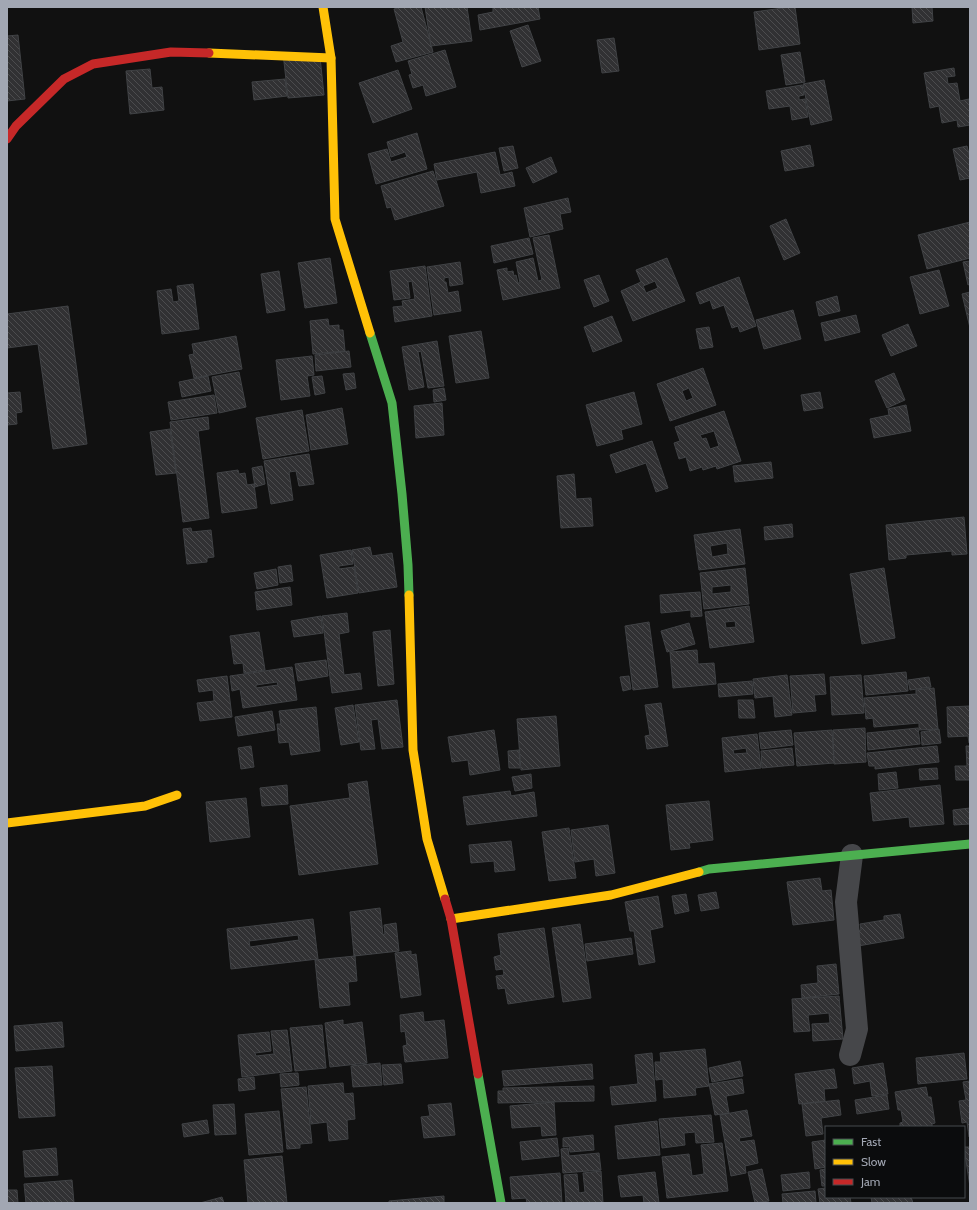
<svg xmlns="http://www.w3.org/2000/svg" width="977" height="1210" font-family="Cabin,sans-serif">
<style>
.building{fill:url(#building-back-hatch);stroke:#404245;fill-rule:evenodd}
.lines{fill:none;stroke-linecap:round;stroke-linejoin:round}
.street{stroke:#46474a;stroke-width:22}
.fast{stroke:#4caf50;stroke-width:9}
.slow{stroke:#ffc107;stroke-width:9}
.jam{stroke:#c62828;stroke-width:9}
</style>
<defs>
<pattern id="building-back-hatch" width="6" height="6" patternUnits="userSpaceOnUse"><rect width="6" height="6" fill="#313133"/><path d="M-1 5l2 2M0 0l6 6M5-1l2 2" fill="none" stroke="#4c4c4e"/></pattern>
</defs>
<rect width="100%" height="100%" fill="#111"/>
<!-- building -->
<g class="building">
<polygon points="402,7 421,7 433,52 396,62 391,46 403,42 394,9"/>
<polygon points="425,7 467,7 472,41 431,46"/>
<polygon points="493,7 538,7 540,19 480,30 478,15 493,12"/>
<polygon points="790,7 795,7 800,44 759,50 754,12"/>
<polygon points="912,7 932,7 933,21 913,23"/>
<polygon points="528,25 541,61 522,67 510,31"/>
<polygon points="18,35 25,99 7,101 7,36"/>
<polygon points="614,38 619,71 602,73 597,40"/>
<polygon points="445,50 456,87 426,96 423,85 413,88 409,75 412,74 408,61"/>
<polygon points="800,52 805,82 786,85 781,55"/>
<polygon points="283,53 320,57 324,95 288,98"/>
<polygon points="954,68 955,76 947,77 948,84 957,83 960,101 969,99 970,107 970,125 958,127 957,120 942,123 939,106 930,108 924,73"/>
<polygon points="150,69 152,88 162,87 164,110 130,114 126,71"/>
<polygon points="398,70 412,109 373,123 359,83"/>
<polygon points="285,79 287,96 254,100 252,82"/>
<polygon points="824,80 832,120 811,125 803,84"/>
<polygon points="802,85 804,95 799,96 799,100 805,99 808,117 792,120 790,106 769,109 766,91"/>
<polygon points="417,133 427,169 376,184 368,154 387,149 391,162 407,157 405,152 391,157 387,142"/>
<polygon points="810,145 814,166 785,171 781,151"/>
<polygon points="513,146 518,168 504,171 499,148"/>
<polygon points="967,146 970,158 970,178 960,180 953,149"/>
<polygon points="495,152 500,175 512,172 515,186 481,193 477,172 437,180 434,164"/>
<polygon points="551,157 557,172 533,183 526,168"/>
<polygon points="433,171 444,206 395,220 391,207 387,208 381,186"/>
<polygon points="568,198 571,212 560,214 563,229 530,237 524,208"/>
<polygon points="786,219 800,253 784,260 770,226"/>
<polygon points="970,222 970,258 927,269 918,235"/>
<polygon points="549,235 560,288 503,300 497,270 507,268 507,272 513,271 514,276 516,275 518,283 520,283 516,262 533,258 538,281 542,280 533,238"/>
<polygon points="529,238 533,254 494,263 491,246"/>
<polygon points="330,258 337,303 305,308 298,263"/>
<path d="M667,258L685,301L633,321L621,291L641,282L636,270ZM655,281L658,288L646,293L643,286Z"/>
<polygon points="970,261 970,284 968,285 963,262"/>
<polygon points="460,262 463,284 450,286 449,277 444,278 444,282 446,282 448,293 458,291 461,311 434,315 427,267"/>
<polygon points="425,266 432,316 395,322 393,307 403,306 402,301 415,299 412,281 408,282 410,298 394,300 390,271"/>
<polygon points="939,270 949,306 920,314 910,277"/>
<polygon points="279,271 285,310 267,313 261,274"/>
<polygon points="599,275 609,301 594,307 584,280"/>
<polygon points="739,277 756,326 740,332 738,326 732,328 724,305 713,309 710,300 700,304 696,293"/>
<polygon points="193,284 199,329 162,334 157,291 171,289 173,302 179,301 177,286"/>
<polygon points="970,292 970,328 962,294"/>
<polygon points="837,296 840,311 819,316 816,302"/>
<polygon points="68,306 87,444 53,449 38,344 7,348 7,314"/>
<polygon points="793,310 801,339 764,349 756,320"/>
<polygon points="856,315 860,332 825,341 821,323"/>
<polygon points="612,316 622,341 593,352 584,327"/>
<polygon points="328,319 329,326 339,325 339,330 343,330 345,351 313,354 310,321"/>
<polygon points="908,324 917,346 891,356 882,335"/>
<polygon points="709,327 713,347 700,349 696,329"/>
<polygon points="481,331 489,378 456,383 449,336"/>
<polygon points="236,336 242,369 194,378 189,355 194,354 192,344"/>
<polygon points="437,341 444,386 428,388 421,351 418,352 424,387 409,390 402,347"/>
<polygon points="349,351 351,367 316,371 315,355"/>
<polygon points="312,356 314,375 307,376 310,396 281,400 276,360"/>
<path d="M703,368L716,405L670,421L657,384ZM689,388L693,398L686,401L682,391Z"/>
<polygon points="239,372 246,407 219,413 212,377"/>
<polygon points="354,373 356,388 346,390 343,374"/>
<polygon points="894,373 905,400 887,408 875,381"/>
<polygon points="208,376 211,391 182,397 179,382"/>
<polygon points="322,376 325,393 315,395 312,377"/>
<polygon points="444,388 446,400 434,402 433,390"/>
<polygon points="20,392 22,412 16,413 17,424 7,425 7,393"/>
<polygon points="634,392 642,424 621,430 623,439 597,446 586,405"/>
<polygon points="820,392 823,408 804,411 801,395"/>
<polygon points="214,395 217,413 171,420 168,402"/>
<polygon points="442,403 444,435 416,438 414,406"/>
<polygon points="906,405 911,431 874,438 870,419 889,415 888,409"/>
<polygon points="342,408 348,444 311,450 306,415"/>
<polygon points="302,410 309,451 263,459 256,418"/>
<path d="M724,411L741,461L717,469L716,466L703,470L702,467L690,471L686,457L679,459L674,443L680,441L675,427ZM714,431L719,446L710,449L706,438L702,439L700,435Z"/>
<polygon points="208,417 209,429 198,431 209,518 183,522 170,422"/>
<polygon points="170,429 176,473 156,475 150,432"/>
<polygon points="652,441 668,488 656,492 646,463 616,473 610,455"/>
<polygon points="309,454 314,484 299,486 296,471 289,472 293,500 271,504 264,461"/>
<polygon points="771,462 773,478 735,482 733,466"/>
<polygon points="262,466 265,484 255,487 252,468"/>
<polygon points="238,470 239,474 245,473 247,485 254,484 257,508 222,513 217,473"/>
<polygon points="574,474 576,499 591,498 593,526 561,528 557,476"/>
<polygon points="964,517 967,554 952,555 952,551 906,555 906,558 889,560 886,525"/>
<polygon points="792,524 793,537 765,540 764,527"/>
<polygon points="191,528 192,532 211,530 214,557 207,558 207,562 187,564 183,529"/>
<path d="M740,529L745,564L699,570L694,535ZM727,543L728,554L712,557L710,546Z"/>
<polygon points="370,547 372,556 392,553 397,587 359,593 352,550"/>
<polygon points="351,550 353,564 339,566 339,569 354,567 358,593 327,598 320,555"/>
<polygon points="291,565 293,581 280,583 278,567"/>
<path d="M745,568L749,604L704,609L700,573ZM731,585V592L712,594V587Z"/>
<polygon points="884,568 895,638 862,644 850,574"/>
<polygon points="276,569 278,585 257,589 254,573"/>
<polygon points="290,587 292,605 257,610 255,592"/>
<polygon points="700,592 702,616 691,617 691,610 661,613 660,595"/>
<path d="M749,606L754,642L710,648L705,612ZM735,621L736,627L726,628L725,622Z"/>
<polygon points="347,613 349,632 339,634 344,675 360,673 362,689 332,693 322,616"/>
<polygon points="321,616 323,633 294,637 291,621"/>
<polygon points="649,622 658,687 633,690 625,626"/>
<polygon points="689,623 695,644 667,652 661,631"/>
<polygon points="390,630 394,684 378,686 373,632"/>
<polygon points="259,632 265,670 244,673 243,663 234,664 230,636"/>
<polygon points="697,650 698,664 714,663 716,684 673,688 670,652"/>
<polygon points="326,660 328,676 298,681 295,664"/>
<path d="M292,667L297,700L243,708L240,689L232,691L230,676ZM277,682L278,685L256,688V685Z"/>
<polygon points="906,672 908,691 866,695 864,676"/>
<polygon points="824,674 826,694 814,695 816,711 793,713 790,676"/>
<polygon points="787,675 792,715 775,717 773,696 755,698 753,679"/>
<polygon points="861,675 864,713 832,715 830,677"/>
<polygon points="227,676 232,717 200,721 197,703 214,701 213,690 199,692 197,680"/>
<polygon points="629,676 631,689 623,691 620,677"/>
<polygon points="929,677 931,687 910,690 908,680"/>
<polygon points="752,681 753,694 719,697 718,684"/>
<polygon points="934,688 938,729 919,730 919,723 874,727 873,718 866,719 864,698 916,694 916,690"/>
<polygon points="397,700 403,747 382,749 378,719 371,720 375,749 361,750 355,705"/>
<polygon points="738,700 753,700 755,718 739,718"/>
<polygon points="661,703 668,746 647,749 645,736 650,735 645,705"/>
<polygon points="353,705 359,742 341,745 335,708"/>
<polygon points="970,706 970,743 969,743 968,736 948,737 947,707"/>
<polygon points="316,707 320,751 291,755 289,742 279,743 277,724 281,724 279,711"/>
<polygon points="272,711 275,730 238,736 235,717"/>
<polygon points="556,716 560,766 521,770 517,719"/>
<polygon points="865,728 866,762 834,764 833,730"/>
<polygon points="918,728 920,744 868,750 867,733"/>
<polygon points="939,729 941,743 922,745 921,732"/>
<polygon points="494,730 500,770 470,775 468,760 452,762 448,737"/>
<polygon points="791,730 793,745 761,749 759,733"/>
<polygon points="832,730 834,763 797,766 794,733"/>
<path d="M757,734L761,768L725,772L722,738ZM746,748L747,753L734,754L733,750Z"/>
<polygon points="251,746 254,767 241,769 238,748"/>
<polygon points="937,746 939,762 875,769 875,766 869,766 867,753"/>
<polygon points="966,746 970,746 970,780 956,780 955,766 967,766"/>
<polygon points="792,748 794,765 762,768 761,751"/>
<polygon points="519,750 520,768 509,768 508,751"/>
<polygon points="937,768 938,779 920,780 919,769"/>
<polygon points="896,772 898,788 879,790 878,774"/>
<polygon points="531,774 532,788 515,791 512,777"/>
<polygon points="367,781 378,864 299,875 290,806 350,798 348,784"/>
<polygon points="287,785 288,804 262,806 260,788"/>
<polygon points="940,785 944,824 910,827 909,817 873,821 870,793"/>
<polygon points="510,791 511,796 534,792 537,816 467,825 463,797"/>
<polygon points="246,798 250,837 210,842 206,802"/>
<polygon points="709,801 713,840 689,843 690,848 671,850 666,805"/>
<polygon points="970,808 970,824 954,825 953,810"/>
<polygon points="608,825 615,873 596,876 594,859 575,862 571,830"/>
<polygon points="569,828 576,878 549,881 542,832"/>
<polygon points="511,841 515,870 495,872 494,861 471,863 469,845"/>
<polygon points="820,878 822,891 831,890 834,920 793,925 787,882"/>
<polygon points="716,892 719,908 701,911 698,895"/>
<polygon points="686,894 689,911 675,914 672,896"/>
<polygon points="658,896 663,927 650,930 655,962 639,965 634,931 630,931 625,902"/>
<polygon points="380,908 383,935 385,934 384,925 396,923 399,951 354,956 350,912"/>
<polygon points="900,914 904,938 858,946 856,931 861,930 860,924 884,920 884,916"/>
<path d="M313,919L318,959L231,969L227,929ZM298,935L299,940L250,947L249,941Z"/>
<polygon points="580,924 591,998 563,1002 552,928"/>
<polygon points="544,928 554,997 508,1004 505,988 498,989 496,976 504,975 503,969 496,970 494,957 501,955 498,934"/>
<polygon points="631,938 633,954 587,961 585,944"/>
<polygon points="411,951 411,955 416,954 421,995 401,998 395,953"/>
<polygon points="355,956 357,981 348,982 350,1005 320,1008 315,960"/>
<polygon points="836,964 839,994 802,998 801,985 818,983 817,966"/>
<polygon points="839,996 843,1039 813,1041 812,1024 830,1023 829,1013 808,1015 810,1031 794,1032 792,999"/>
<polygon points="423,1012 424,1022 444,1020 448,1058 405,1062 403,1046 407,1045 405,1031 401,1032 400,1015"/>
<polygon points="343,1020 343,1025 362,1022 367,1063 330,1067 325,1023"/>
<polygon points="62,1022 64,1047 16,1051 14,1026"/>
<polygon points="322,1025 326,1068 295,1071 290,1028"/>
<polygon points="287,1030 292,1071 242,1077 238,1035 269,1032 271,1051 255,1053 256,1056 274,1054 271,1031"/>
<polygon points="705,1049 709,1086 695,1088 696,1095 664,1098 663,1079 656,1080 655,1062 661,1062 660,1053"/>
<polygon points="652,1053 656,1101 612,1105 610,1087 638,1084 635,1055"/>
<polygon points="964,1053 967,1079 918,1084 916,1058"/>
<polygon points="740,1061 743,1076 712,1082 709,1068"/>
<polygon points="380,1063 382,1085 353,1087 351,1066"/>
<polygon points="883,1063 888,1094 872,1096 870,1081 854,1084 852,1068"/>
<polygon points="401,1064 403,1083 384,1085 382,1065"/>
<polygon points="592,1064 593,1079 504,1086 502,1071"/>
<polygon points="52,1066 55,1116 19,1118 15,1068"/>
<polygon points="834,1069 837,1088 824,1089 825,1101 799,1104 795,1074"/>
<polygon points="298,1073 299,1085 281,1087 280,1074"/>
<polygon points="254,1077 255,1089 239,1091 238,1079"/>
<polygon points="742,1079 744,1093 726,1096 729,1113 715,1115 709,1084"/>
<polygon points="970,1081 970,1136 969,1137 967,1122 962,1123 959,1101 966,1100 963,1082"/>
<polygon points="343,1083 344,1094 353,1093 355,1119 347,1120 348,1139 329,1141 327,1122 311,1124 308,1086"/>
<polygon points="594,1086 594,1101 498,1103 498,1091 503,1091 503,1088"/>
<polygon points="306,1087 312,1143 300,1144 300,1148 287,1149 281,1089"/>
<polygon points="926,1087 928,1097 931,1097 935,1123 932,1124 932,1127 900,1127 900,1123 903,1122 901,1110 898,1110 895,1092"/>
<polygon points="887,1095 889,1109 857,1114 855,1100"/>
<polygon points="839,1100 841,1115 821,1118 823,1134 806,1136 802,1104"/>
<polygon points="554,1102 556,1135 542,1136 541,1126 512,1128 510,1106"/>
<polygon points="451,1103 455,1135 424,1138 421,1117 430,1116 428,1105"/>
<polygon points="234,1104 236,1134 215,1135 213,1105"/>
<polygon points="747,1110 752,1136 739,1138 740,1142 754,1140 758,1163 745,1166 746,1173 731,1176 720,1115"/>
<polygon points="279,1111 283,1152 249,1155 245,1114"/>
<polygon points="711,1115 714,1142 696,1143 695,1132 684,1133 685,1145 662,1148 659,1119"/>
<polygon points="207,1120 209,1133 184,1137 182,1124"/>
<polygon points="657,1121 660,1155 618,1159 615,1126"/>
<polygon points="593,1135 594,1150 570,1152 569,1146 563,1147 563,1138"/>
<polygon points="557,1138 559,1156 522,1160 520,1142"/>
<polygon points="826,1140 826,1167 815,1169 812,1142"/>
<polygon points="722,1143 728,1191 667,1198 662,1157 689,1154 692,1176 704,1174 701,1145"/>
<polygon points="964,1147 970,1147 970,1187"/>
<polygon points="56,1148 58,1175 25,1177 23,1151"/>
<polygon points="568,1148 569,1156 599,1153 601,1170 563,1173 561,1149"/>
<polygon points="282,1156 287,1203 248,1203 244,1160"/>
<polygon points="762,1169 769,1201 755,1203 748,1172"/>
<polygon points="826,1169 826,1186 822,1186 820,1170"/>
<polygon points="601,1171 603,1203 566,1203 564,1175 577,1174 579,1193 585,1192 583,1173"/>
<polygon points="655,1172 659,1203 644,1203 643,1195 621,1197 618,1176"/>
<polygon points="809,1172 810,1188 783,1191 781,1175"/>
<polygon points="560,1173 562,1203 527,1203 526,1198 512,1199 510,1177"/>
<polygon points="72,1180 74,1203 26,1203 24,1184"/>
<polygon points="826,1188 826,1197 850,1197 851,1203 820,1203 818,1189"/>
<polygon points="7,1190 17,1190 18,1203 7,1203"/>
<polygon points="815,1191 816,1203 783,1203 782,1194"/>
<polygon points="444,1196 444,1203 389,1203 389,1201"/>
<polygon points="222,1197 224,1203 200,1203"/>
<polygon points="871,1197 911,1197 913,1203 872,1203"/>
</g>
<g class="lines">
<!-- street -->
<polyline class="street" points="850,1055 857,1029 846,902 852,855"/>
<!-- fast -->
<g class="fast">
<polyline points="370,333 392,403 402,494 408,565 409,595"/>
<polyline points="699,872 709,869 970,844"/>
<polyline points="478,1074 501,1203"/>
</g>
<!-- slow -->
<g class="slow">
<polyline points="323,7 331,58 335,219 370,333"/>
<polyline points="209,53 331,58"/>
<polyline points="409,595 413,750 427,839 445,899"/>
<polyline points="7,823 145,806 177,795"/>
<polyline points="451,919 611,895 699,872"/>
</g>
<!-- jam -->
<g class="jam">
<polyline points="7,139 16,126 64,79 93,64 171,52 209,53"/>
<polyline points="445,899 451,919 478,1074"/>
</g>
</g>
<!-- border -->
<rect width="977" height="1210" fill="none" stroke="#a2a7b3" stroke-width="16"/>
<!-- legend -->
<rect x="825" y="1126" width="140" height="72" fill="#0b0c0d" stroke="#474a4f"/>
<rect x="833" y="1139" width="20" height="6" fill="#4caf50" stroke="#474a4f"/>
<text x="861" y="1146" font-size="12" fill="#a2a7b3">Fast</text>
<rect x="833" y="1159" width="20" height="6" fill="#ffc107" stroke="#474a4f"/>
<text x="861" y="1166" font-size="12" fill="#a2a7b3">Slow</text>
<rect x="833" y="1179" width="20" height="6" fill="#c62828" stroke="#474a4f"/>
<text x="861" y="1186" font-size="12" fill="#a2a7b3">Jam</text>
</svg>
